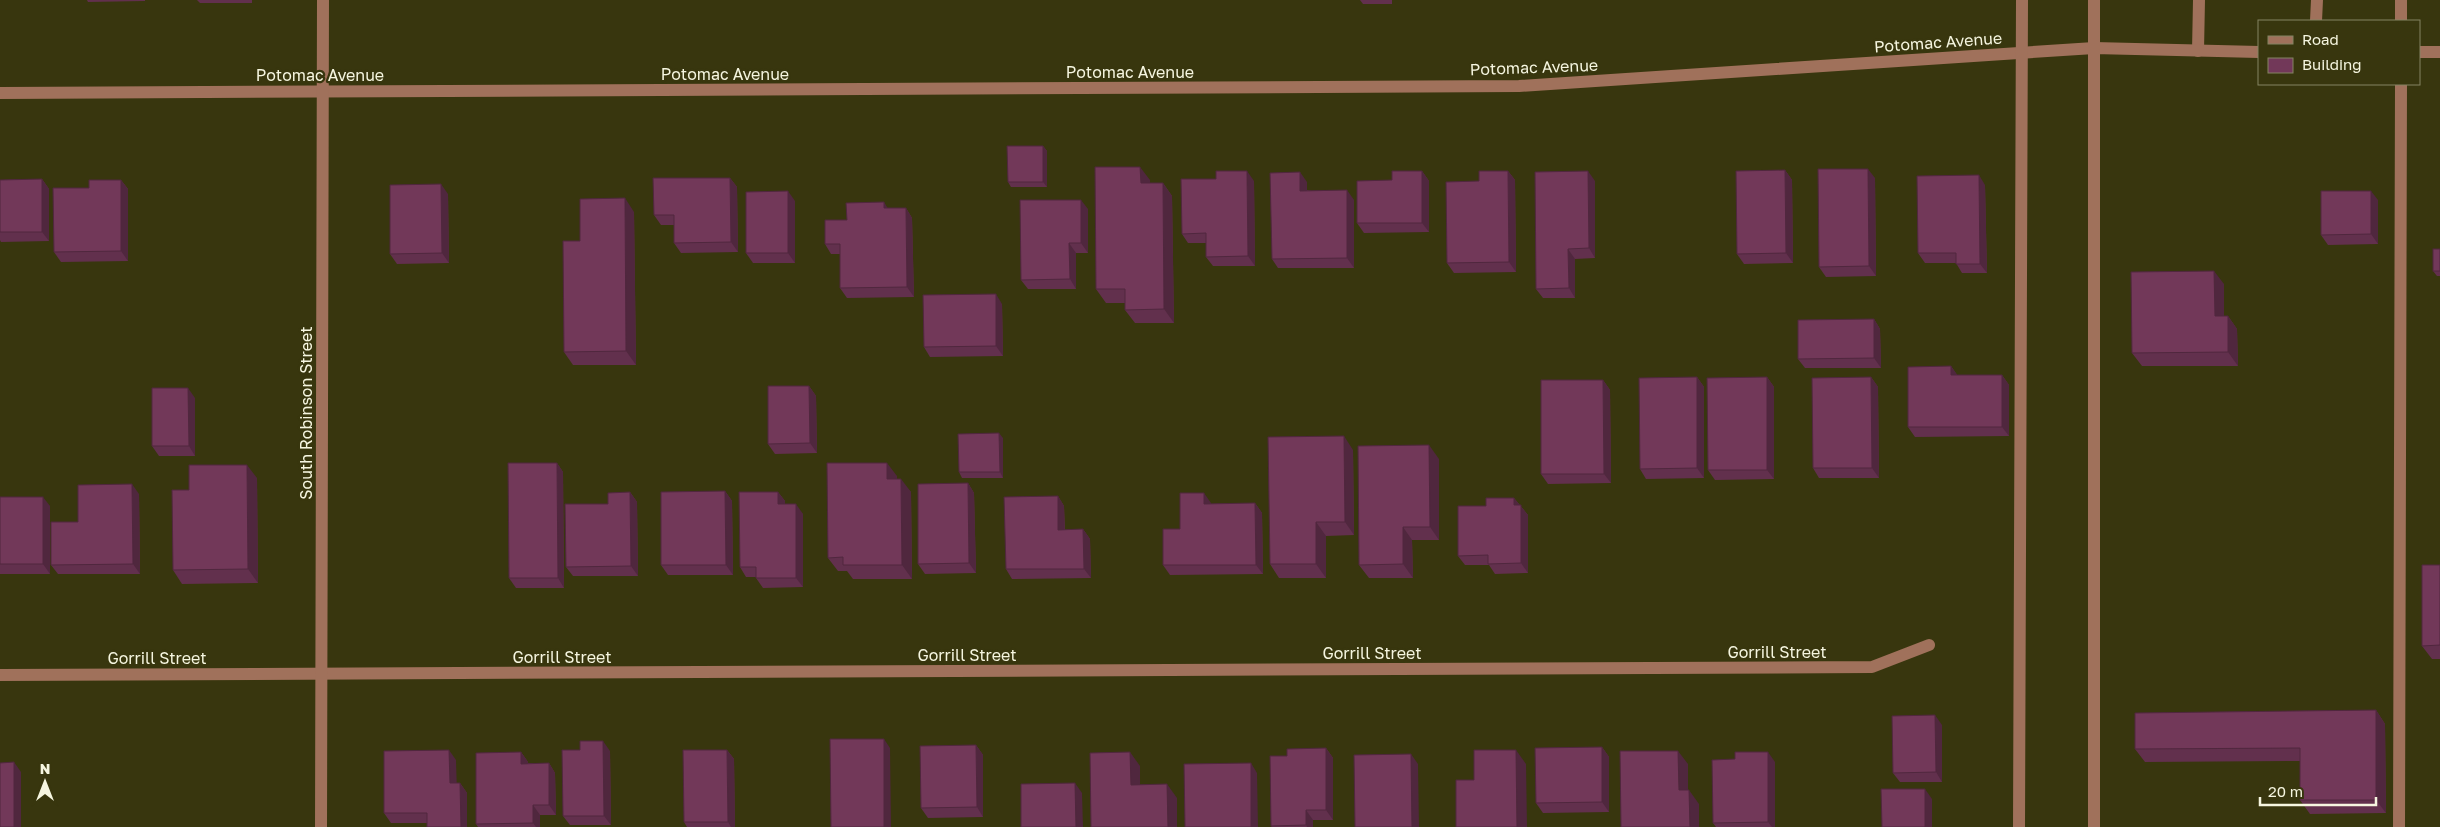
<svg xmlns="http://www.w3.org/2000/svg" width="2440" height="827" font-family="'Golos Text',sans-serif">
<style>
.lines{fill:none;stroke-linecap:round;stroke-linejoin:round}
.minor{stroke:#a0715b;stroke-width:12}
.wall{fill:#62304d}
.shaded-wall{fill:#50273e}
.building{fill:#723859;stroke:#50273e}
.labels{text-anchor:middle;dominant-baseline:central;stroke-width:4.5;stroke-linejoin:round;paint-order:stroke}
.street-label{font-size:16px;fill:#f6f6e0;stroke:#38360e}
</style>
<rect width="100%" height="100%" fill="#38360e"/>
<g class="lines">
<!-- minor -->
<g class="minor">
<polyline points="2401,0 2401,21"/>
<polyline points="2316,21 2317,0"/>
<polyline points="2198,51 2199,0"/>
<polyline points="2419,52 2440,52"/>
<polyline points="0,93 1519,86 2094,48 2259,52"/>
<polyline points="0,675 1872,667 1929,645"/>
<polyline points="321,827 323,0"/>
<polyline points="2019,827 2022,0"/>
<polyline points="2094,827 2094,0"/>
<polyline points="2399,827 2401,84"/>
</g>
</g>
<!-- wall -->
<g class="wall">
<polygon points="87,0 145,0 145,1 88,2"/>
<polygon points="197,0 252,0 252,3 200,3"/>
<polygon points="1360,0 1392,0 1392,4 1363,4"/>
<polygon points="1043,146 1047,151 1047,187 1011,187 1008,182"/>
<polygon points="1785,170 1792,180 1793,263 1744,264 1737,254"/>
<polygon points="1422,171 1429,181 1429,232 1364,233 1357,223 1392,180"/>
<polygon points="1508,171 1515,180 1516,272 1454,273 1447,263 1479,181"/>
<polygon points="730,178 737,187 738,252 681,253 674,243 674,225 661,225 654,215"/>
<polygon points="1875,178 1876,276 1826,277 1819,267"/>
<polygon points="42,179 49,189 49,241 1,242 0,240 0,180"/>
<polygon points="121,180 128,189 128,261 61,262 54,252 89,188"/>
<polygon points="1150,180 1150,183 1163,183 1172,196 1174,323 1135,323 1125,310 1125,303 1106,303 1096,289"/>
<polygon points="1254,181 1255,266 1213,266 1206,257 1206,243 1188,243 1182,234"/>
<polygon points="1595,181 1595,258 1575,259 1575,298 1543,298 1536,289"/>
<polygon points="1307,182 1307,190 1354,200 1354,268 1278,268 1272,259"/>
<polygon points="1985,185 1987,273 1962,273 1956,263 1925,263 1918,253"/>
<polygon points="448,194 449,263 397,264 390,254"/>
<polygon points="2378,200 2378,244 2328,245 2321,235"/>
<polygon points="795,201 795,263 753,263 746,253"/>
<polygon points="888,208 906,208 912,218 914,297 847,298 840,288 840,254 831,254 825,244 847,220"/>
<polygon points="1088,209 1088,253 1076,253 1076,289 1028,289 1021,280"/>
<polygon points="634,212 636,365 573,365 564,352 580,241"/>
<polygon points="2440,249 2440,276 2437,276 2433,271"/>
<polygon points="2224,284 2224,316 2228,316 2237,329 2238,366 2142,366 2132,353"/>
<polygon points="1002,304 1003,356 930,357 924,347"/>
<polygon points="1874,319 1880,329 1881,368 1805,368 1798,359"/>
<polygon points="1951,366 1957,375 2002,375 2009,385 2009,436 1915,437 1908,427"/>
<polygon points="1697,377 1704,387 1704,478 1646,479 1640,469"/>
<polygon points="1767,377 1774,387 1774,479 1715,480 1708,470"/>
<polygon points="1871,377 1878,387 1879,478 1819,478 1813,468"/>
<polygon points="1603,380 1610,390 1611,483 1548,484 1541,474"/>
<polygon points="809,386 816,396 817,453 775,454 768,444"/>
<polygon points="195,398 195,456 159,456 152,446"/>
<polygon points="1003,438 1003,478 962,478 959,472"/>
<polygon points="1353,450 1354,535 1326,536 1326,578 1279,578 1270,564"/>
<polygon points="1439,459 1439,540 1412,540 1413,578 1369,578 1359,565"/>
<polygon points="557,463 563,472 564,588 516,588 509,578"/>
<polygon points="897,476 897,479 911,492 912,579 853,579 847,571 838,571 828,558"/>
<polygon points="257,478 258,583 182,584 173,570 189,490"/>
<polygon points="968,483 974,493 976,573 925,574 918,564"/>
<polygon points="725,491 732,501 733,575 668,575 661,565"/>
<polygon points="630,492 637,502 638,576 573,576 566,567 608,504"/>
<polygon points="778,492 785,501 785,504 803,514 803,587 763,588 756,578 756,577 746,577 740,567"/>
<polygon points="139,494 140,574 58,574 51,565 78,522"/>
<polygon points="1058,496 1064,506 1065,530 1083,529 1090,539 1091,578 1012,579 1006,569"/>
<polygon points="0,497 50,506 50,574 0,574"/>
<polygon points="1514,498 1528,515 1528,573 1495,574 1489,565 1465,565 1458,556 1486,506"/>
<polygon points="1255,503 1262,513 1263,574 1170,575 1163,565 1180,529 1211,504"/>
<polygon points="2440,565 2440,659 2432,659 2422,646"/>
<polygon points="2376,710 2385,724 2386,813 2310,814 2300,800 2300,761 2145,762 2135,749"/>
<polygon points="1942,725 1942,782 1900,782 1893,773"/>
<polygon points="976,745 983,755 983,817 928,818 921,808"/>
<polygon points="1602,747 1609,757 1609,812 1543,813 1536,803"/>
<polygon points="1326,748 1333,758 1333,820 1313,820 1313,827 1272,827 1271,826 1287,756"/>
<polygon points="727,750 734,759 735,827 687,827 684,822"/>
<polygon points="610,751 611,825 570,825 563,816"/>
<polygon points="521,752 528,762 528,763 549,763 555,773 556,815 540,815 540,827 478,827 476,824"/>
<polygon points="456,760 456,783 460,783 467,793 427,823 391,823 384,813"/>
<polygon points="1775,762 1775,827 1716,827 1713,823"/>
</g>
<!-- shaded-wall -->
<g class="shaded-wall">
<polygon points="1043,146 1047,151 1047,187 1043,182"/>
<polygon points="1140,167 1150,180 1150,197 1141,183"/>
<polygon points="1868,169 1875,178 1876,276 1869,266"/>
<polygon points="1785,170 1792,180 1793,263 1786,253"/>
<polygon points="1247,171 1254,181 1255,266 1248,256"/>
<polygon points="1422,171 1429,181 1429,232 1422,223"/>
<polygon points="1508,171 1515,180 1516,272 1509,262"/>
<polygon points="1588,171 1595,181 1595,258 1589,248"/>
<polygon points="1300,172 1307,182 1307,200 1300,191"/>
<polygon points="1979,175 1985,185 1987,273 1980,264"/>
<polygon points="730,178 737,187 738,252 731,242"/>
<polygon points="42,179 49,189 49,241 42,232"/>
<polygon points="121,180 128,189 128,261 121,251"/>
<polygon points="1163,183 1172,196 1174,323 1164,309"/>
<polygon points="441,184 448,194 449,263 442,253"/>
<polygon points="1347,190 1354,200 1354,268 1347,258"/>
<polygon points="788,191 795,201 795,263 788,253"/>
<polygon points="2371,191 2378,200 2378,244 2371,234"/>
<polygon points="625,198 634,212 636,365 626,351"/>
<polygon points="1081,200 1088,209 1088,253 1081,243"/>
<polygon points="884,202 890,212 884,208"/>
<polygon points="906,208 912,218 914,297 907,287"/>
<polygon points="1069,243 1076,253 1076,289 1070,279"/>
<polygon points="1568,249 1575,259 1575,298 1569,288"/>
<polygon points="2214,271 2224,284 2224,329 2215,316"/>
<polygon points="996,294 1002,304 1003,356 996,346"/>
<polygon points="2228,316 2237,329 2238,366 2228,352"/>
<polygon points="1874,319 1880,329 1881,368 1874,358"/>
<polygon points="1951,366 1958,376 1951,375"/>
<polygon points="2002,375 2009,385 2009,436 2002,427"/>
<polygon points="1697,377 1704,387 1704,478 1697,468"/>
<polygon points="1767,377 1774,387 1774,479 1767,470"/>
<polygon points="1871,377 1878,387 1879,478 1872,468"/>
<polygon points="1603,380 1610,390 1611,483 1604,474"/>
<polygon points="809,386 816,396 817,453 810,443"/>
<polygon points="188,388 195,398 195,456 189,446"/>
<polygon points="999,433 1003,438 1003,478 1000,472"/>
<polygon points="1344,436 1353,450 1354,535 1345,522"/>
<polygon points="1429,445 1439,459 1439,540 1430,527"/>
<polygon points="557,463 563,472 564,588 558,578"/>
<polygon points="887,463 897,476 897,492 887,479"/>
<polygon points="247,465 257,478 258,583 248,569"/>
<polygon points="901,479 911,492 912,579 902,565"/>
<polygon points="968,483 974,493 976,573 969,563"/>
<polygon points="132,484 139,494 140,574 133,564"/>
<polygon points="725,491 732,501 733,575 726,565"/>
<polygon points="630,492 637,502 638,576 631,566"/>
<polygon points="778,492 785,501 785,514 778,504"/>
<polygon points="1204,493 1211,503 1211,513 1204,504"/>
<polygon points="1058,496 1064,506 1065,540 1058,530"/>
<polygon points="43,497 50,506 50,574 43,564"/>
<polygon points="1514,498 1528,515 1528,573 1521,563 1514,505"/>
<polygon points="1255,503 1262,513 1263,574 1256,565"/>
<polygon points="796,504 803,514 803,587 796,578"/>
<polygon points="1316,522 1326,536 1326,578 1316,564"/>
<polygon points="1403,527 1412,540 1413,578 1403,564"/>
<polygon points="1083,529 1090,539 1091,578 1084,569"/>
<polygon points="2376,710 2385,724 2386,813 2376,800"/>
<polygon points="1935,715 1942,725 1942,782 1936,772"/>
<polygon points="884,739 890,748 891,827 884,827"/>
<polygon points="603,741 610,751 611,825 604,816"/>
<polygon points="976,745 983,755 983,817 977,807"/>
<polygon points="1602,747 1609,757 1609,812 1602,802"/>
<polygon points="1326,748 1333,758 1333,820 1326,810"/>
<polygon points="449,750 456,760 457,793 450,783"/>
<polygon points="727,750 734,759 735,827 731,827 728,822"/>
<polygon points="1516,750 1526,764 1527,827 1517,827"/>
<polygon points="1678,751 1688,764 1688,804 1679,790"/>
<polygon points="521,752 528,762 528,773 521,764"/>
<polygon points="1130,752 1140,766 1140,798 1131,785"/>
<polygon points="1768,752 1775,762 1775,827 1772,827 1768,822"/>
<polygon points="1411,754 1418,764 1419,827 1412,827"/>
<polygon points="14,762 21,772 21,827 14,827"/>
<polygon points="549,763 555,773 556,815 549,805"/>
<polygon points="1251,763 1257,773 1258,827 1251,827"/>
<polygon points="460,783 467,793 467,827 461,827"/>
<polygon points="1075,783 1082,793 1083,827 1076,827"/>
<polygon points="1167,784 1177,798 1177,827 1168,827"/>
<polygon points="1925,789 1932,799 1932,827 1925,827"/>
<polygon points="1689,790 1699,804 1699,827 1690,827"/>
<polygon points="533,805 540,815 540,827 536,827 533,823"/>
<polygon points="1306,810 1313,820 1313,827 1307,827 1306,825"/>
</g>
<!-- building -->
<g class="building">
<polygon points="1007,146 1043,146 1043,182 1008,182"/>
<polygon points="1095,167 1140,167 1141,183 1163,183 1164,309 1125,310 1125,289 1096,289"/>
<polygon points="1818,169 1868,169 1869,266 1819,267"/>
<polygon points="1785,170 1786,253 1737,254 1736,171"/>
<polygon points="1216,171 1247,171 1248,256 1206,257 1206,233 1182,234 1181,179 1216,179"/>
<polygon points="1392,171 1422,171 1422,223 1357,223 1357,181 1392,180"/>
<polygon points="1479,171 1508,171 1509,262 1447,263 1446,182 1479,181"/>
<polygon points="1588,171 1589,248 1568,249 1569,288 1536,289 1535,172"/>
<polygon points="1300,172 1300,191 1347,190 1347,258 1272,259 1270,173"/>
<polygon points="1979,175 1980,264 1956,264 1956,253 1918,253 1917,176"/>
<polygon points="653,178 730,178 731,242 674,243 674,215 654,215"/>
<polygon points="42,179 42,232 0,232 0,180"/>
<polygon points="89,180 121,180 121,251 54,252 53,188 89,188"/>
<polygon points="441,184 442,253 390,254 390,185"/>
<polygon points="788,191 788,253 746,253 746,192"/>
<polygon points="2321,191 2371,191 2371,234 2321,235"/>
<polygon points="625,198 626,351 564,352 563,241 580,241 580,199"/>
<polygon points="1020,200 1081,200 1081,243 1069,243 1070,279 1021,280"/>
<polygon points="884,202 884,208 906,208 907,287 840,288 840,244 825,244 825,220 847,220 846,203"/>
<rect x="2433" y="249" width="7" height="22"/>
<polygon points="2214,271 2215,316 2228,316 2228,352 2132,353 2131,272"/>
<polygon points="996,294 996,346 924,347 923,295"/>
<polygon points="1874,319 1874,358 1798,359 1798,320"/>
<polygon points="1951,366 1951,375 2002,375 2002,427 1908,427 1908,367"/>
<polygon points="1697,377 1697,468 1640,469 1639,378"/>
<polygon points="1767,377 1767,470 1708,470 1707,378"/>
<polygon points="1871,377 1872,468 1813,468 1812,378"/>
<polygon points="1541,380 1603,380 1604,474 1541,474"/>
<polygon points="768,386 809,386 810,443 768,444"/>
<polygon points="152,388 188,388 189,446 152,446"/>
<polygon points="999,433 1000,472 959,472 958,434"/>
<polygon points="1344,436 1345,522 1316,522 1316,564 1270,564 1268,437"/>
<polygon points="1429,445 1430,527 1403,527 1403,564 1359,565 1358,446"/>
<polygon points="508,463 557,463 558,578 509,578"/>
<polygon points="827,463 887,463 887,479 901,479 902,565 843,565 843,557 828,558"/>
<polygon points="189,465 247,465 248,569 173,570 172,490 189,490"/>
<polygon points="968,483 969,563 918,564 918,484"/>
<polygon points="132,484 133,564 51,565 51,522 78,522 78,485"/>
<polygon points="725,491 726,565 661,565 661,492"/>
<polygon points="630,492 631,566 566,567 565,504 608,504 608,493"/>
<polygon points="739,492 778,492 778,504 796,504 796,578 756,578 756,567 740,567"/>
<polygon points="1180,493 1204,493 1204,504 1255,503 1256,565 1163,565 1163,529 1180,529"/>
<polygon points="1058,496 1058,530 1083,529 1084,569 1006,569 1004,497"/>
<rect x="0" y="497" width="43" height="67"/>
<polygon points="1486,498 1514,498 1514,505 1521,505 1521,563 1488,564 1488,555 1458,556 1458,506 1486,506"/>
<polygon points="2422,565 2440,565 2440,645 2422,646"/>
<polygon points="2376,710 2376,800 2300,800 2300,748 2135,749 2135,713"/>
<polygon points="1935,715 1936,772 1893,773 1892,716"/>
<polygon points="830,739 884,739 884,827 831,827"/>
<polygon points="580,741 603,741 604,816 563,816 562,750 580,750"/>
<polygon points="976,745 977,807 921,808 920,746"/>
<polygon points="1602,747 1602,802 1536,803 1535,748"/>
<polygon points="1326,748 1326,810 1306,810 1306,825 1271,826 1270,756 1287,756 1287,749"/>
<polygon points="449,750 450,783 460,783 461,827 427,827 427,813 384,813 384,751"/>
<polygon points="683,750 727,750 728,822 684,822"/>
<polygon points="1474,750 1516,750 1517,827 1456,827 1456,780 1474,780"/>
<polygon points="1620,751 1678,751 1679,790 1689,790 1690,827 1621,827"/>
<polygon points="521,752 521,764 549,763 549,805 533,805 533,823 476,824 476,753"/>
<polygon points="1130,752 1131,785 1167,784 1168,827 1091,827 1090,753"/>
<polygon points="1735,752 1768,752 1768,822 1713,823 1712,760 1735,759"/>
<polygon points="1411,754 1412,827 1355,827 1354,755"/>
<polygon points="14,762 14,827 0,827 0,763"/>
<polygon points="1251,763 1251,827 1185,827 1184,764"/>
<polygon points="1075,783 1076,827 1021,827 1021,784"/>
<polygon points="1881,789 1925,789 1925,827 1882,827"/>
</g>
<g class="labels">
<!-- street labels -->
<g class="street-label">
<text transform="translate(1938 42) rotate(-4)">Potomac Avenue</text>
<text transform="translate(1534 67) rotate(-2)">Potomac Avenue</text>
<text x="1130" y="72">Potomac Avenue</text>
<text x="725" y="74">Potomac Avenue</text>
<text x="320" y="75">Potomac Avenue</text>
<text transform="translate(306 413) rotate(-90)">South Robinson Street</text>
<text x="1777" y="652">Gorrill Street</text>
<text x="1372" y="653">Gorrill Street</text>
<text x="967" y="655">Gorrill Street</text>
<text x="562" y="657">Gorrill Street</text>
<text x="157" y="658">Gorrill Street</text>
</g>
</g>
<!-- legend -->
<rect x="2258" y="20" width="162" height="65" fill="#38360e" stroke="#848362"/>
<rect x="2268" y="36" width="25" height="8" fill="#a0715b" stroke="#848362"/>
<text x="2302" y="45" font-size="15" fill="#f6f6e0">Road</text>
<rect x="2268" y="58" width="25" height="15" fill="#723859" stroke="#848362"/>
<text x="2302" y="70" font-size="15" fill="#f6f6e0">Building</text>
<!-- north arrow -->
<g transform="translate(45 782)" stroke="#38360e" stroke-width="4" paint-order="stroke">
<path d="M0-4L9 19L0 12L-9 19Z" fill="#f6f6e0"/>
<text y="-8" font-size="14" font-weight="bold" text-anchor="middle" fill="#f6f6e0">N</text>
</g>
<!-- scale -->
<path d="M2260 797v8h116v-8" fill="none" stroke="#f6f6e0" stroke-width="2.5"/>
<text x="2268" y="797" font-size="15" fill="#f6f6e0" stroke="#38360e" stroke-width="4" paint-order="stroke">20 m</text>
</svg>
